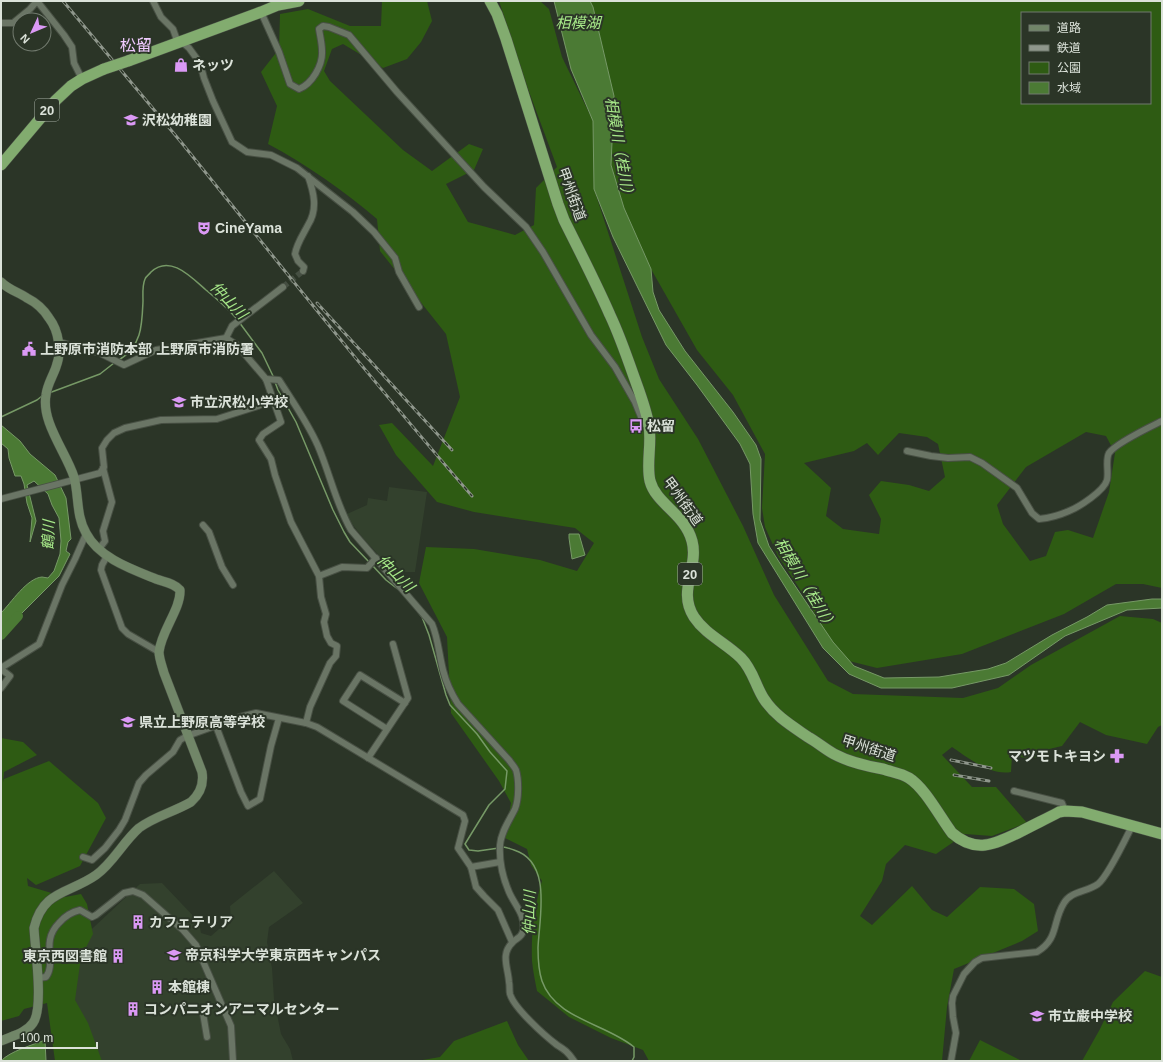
<svg xmlns="http://www.w3.org/2000/svg" width="1163" height="1062" font-family="Arial,'Noto Sans JP',sans-serif">
<style>
.built{fill:#33412d}
.green{fill:#2e5b13;fill-rule:evenodd}
.water{fill:#4b7a34;stroke:#769966}
.lines{fill:none;stroke-linecap:round;stroke-linejoin:round}
.stream{stroke:#769966;stroke-width:1.5}
.river{stroke:#4b7a34;stroke-width:10}
.street-tunnel{stroke:#454f42;stroke-width:6;stroke-dasharray:6 3;stroke-linecap:butt}
.street-casing{stroke:#485044;stroke-width:8}
.secondary-casing{stroke:#485044;stroke-width:10}
.highway-casing{stroke:#485044;stroke-width:12}
.street{stroke:#6a7565;stroke-width:6}
.secondary{stroke:#718668;stroke-width:9}
.highway{stroke:#82ac6f;stroke-width:11}
.rail-casing{stroke:#8f978c;stroke-width:3}
.rail{stroke:#2b3527;stroke-width:1.5;stroke-dasharray:4.5;stroke-linecap:butt}
.highway-bridge-casing{stroke:#485044;stroke-width:12;stroke-linecap:butt}
.highway-bridge{stroke:#82ac6f;stroke-width:11}
.labels{text-anchor:middle;dominant-baseline:central;stroke-width:4;stroke-linejoin:round;paint-order:stroke}
.shield{fill:#2b3527;stroke:#a6aea4;stroke-width:1}
.shield-label{font-size:13px;font-weight:bold;fill:#dbe2d9}
.poi-label{font-size:14px;font-weight:bold;fill:#dbe2d9;stroke:#2b3527;text-anchor:start}
.street-label{font-size:14px;fill:#dbe2d9;stroke:#2b3527}
.water-label{font-size:15px;font-style:italic;fill:#a7e989;stroke:#2b3527}
.quarter-label{font-size:16px;fill:#efcafe;stroke:#2b3527}
</style>
<rect width="100%" height="100%" fill="#2b3527"/>
<!-- built -->
<g class="built">
<polygon points="389,487 427,492 415,572 394,572 363,538 350,521 347,514 367,505 368,498 387,501"/>
<polygon points="274,871 303,903 269,927 267,942 272,968 274,999 281,1034 290,1049 293,1061 75,1061 74,1008 79,941 140,884 162,883 199,922 201,933 211,936 219,929 231,923 230,906"/>
</g>
<!-- green -->
<g class="green">
<path d="M382,1H427L432,21L421,42L407,59L383,68L343,44L332,49L324,71L330,81L403,150L432,171L469,144L483,149L474,170L446,184L468,222L515,235L534,225L536,188L557,167L528,89L499,1H540L549,9L562,57L593,121L594,189L642,337L659,379L698,439L743,526L774,595L828,681L853,694L963,698L998,688L1031,665L1120,616L1153,619L1162,623V725L1158,727L1147,744L1106,735L1080,722L1062,746L1045,750L1036,758H1025L1012,755L1011,772C991,776 968,758 952,747L942,755L972,787H996L1027,823L992,836L965,834L936,854L905,845L886,864L882,881L860,916L872,925L912,886L932,910L947,917L980,887L1014,889L1034,904L1038,931L1022,941L954,969L947,1007L942,1061H649L643,1050L611,1038L569,1017L537,991C535,981 533,971 532,961C531,935 534,906 542,881L531,865L527,849L505,838L511,803L499,781L451,713L447,637L419,583L426,547L474,549L540,560L577,571L594,543L575,528L474,512L437,502L396,455L379,425L392,423L433,466L460,397L446,334L380,251L377,219C344,191 306,164 268,144L277,106L261,72L279,49L280,14L308,9L350,26H381Z"/>
<path d="M590,1H1162V588L1143,584H1116L1064,614L962,654L877,668L849,661L830,643L809,603L778,556L765,527L762,508L765,454L733,395L697,350L651,269L624,208L611,165L614,96L593,7ZM1022,13H1150V103H1022ZM1086,432L1106,436L1115,453L1109,492L1093,538L1068,530L1055,532L1046,556L1030,561L1003,524L997,505L1026,467ZM899,433L927,437L938,444L945,477L929,491L909,485L881,481L869,495L881,519L879,534L843,529L826,516L831,488L804,463L854,451L867,443L878,455Z"/>
<polygon points="1,738 23,742 37,755 4,772 3,782 4,779 49,761 98,803 106,818 80,866 36,885 27,878 28,886 65,897 81,894 87,904 93,934 81,957 75,1000 88,1023 102,1061 55,1061 47,1003 24,1009 19,1016 1,1021"/>
<polygon points="1145,971 1162,977 1162,1061 1082,1061 1100,1029 1113,1002"/>
<polygon points="507,1021 518,1045 529,1061 417,1061 440,1057 454,1041"/>
<polygon points="980,1040 1022,1061 969,1061"/>
</g>
<!-- water -->
<g class="water">
<polygon points="554,1 590,1 593,7 614,96 611,165 624,208 651,269 653,292 659,310 685,351 733,412 756,445 761,459 760,520 769,546 781,565 833,642 854,666 884,678 939,677 988,669 1006,663 1052,635 1087,617 1107,605 1152,599 1162,599 1162,608 1127,610 1065,636 1009,675 952,688 881,688 849,674 823,648 758,543 753,514 750,464 740,444 697,385 666,345 613,237 594,189 593,121 571,69"/>
<path d="M1,425L20,441L30,454L55,475L66,498L71,539L68,542L66,551L70,554L59,576L1,634V613C11,603 27,578 42,577C44,577 46,578 48,578L54,571L60,554L61,541L59,518L52,505L48,494L34,481L27,485L36,521L30,542L32,518L27,503L24,484L21,476H15L9,458L8,449L1,443Z"/>
<polygon points="569,534 579,534 585,555 572,559 569,538"/>
<path d="M45,1040L46,1061H1C10,1051 33,1045 45,1040Z"/>
</g>
<g class="lines">
<!-- stream -->
<g class="stream">
<polyline points="239,322 262,353 274,378"/>
<path d="M119,360C142,346 142,325 143,301C143,294 142,286 145,279C146,276 149,275 151,272C170,254 191,277 206,290C217,299 227,308 237,319"/>
<polyline points="275,382 278,390 296,422 333,510 344,532 350,542 370,563"/>
<polyline points="49,393 100,374 114,363"/>
<polyline points="1,417 37,400 42,396"/>
<polyline points="372,565 386,580 399,590"/>
<polyline points="418,612 422,617 429,635 446,695 450,705 477,734 490,752 507,771 505,789 489,805 465,844 469,850 478,851 499,848"/>
<path d="M503,847C507,847 510,849 514,850C553,862 539,919 538,948C538,958 539,972 542,981C555,1019 607,1024 634,1047V1057L632,1061"/>
</g>
<!-- river -->
<polyline class="river" points="1,635 18,616"/>
<!-- street-tunnel -->
<polyline class="street-tunnel" points="283,287 303,271"/>
<defs>
<g id="street">
<polyline points="37,1 64,35 72,47 74,63 82,79"/>
<polyline points="153,1 161,17 173,29 178,43"/>
<path d="M261,12L279,52L290,84L299,89C312,84 323,65 322,51C322,43 320,36 319,29L323,26L329,27L349,35L397,92L484,187L526,227L543,252L591,335L615,367L635,402L644,424H645"/>
<polyline points="1,23 13,23 30,9 37,1"/>
<polyline points="182,42 189,48 200,63 204,78 213,101 232,142 247,152 271,155 297,168 353,212 374,232 395,258 399,272 419,307"/>
<path d="M303,271L304,267L298,261L295,254C297,243 303,235 308,225C318,209 314,193 308,176"/>
<polyline points="226,338 232,326 283,287"/>
<polyline points="59,342 100,353 124,365 156,350 226,338 237,345 266,379 281,422 263,434 259,440 271,459 275,475 291,522 319,576 321,597 326,614 324,622 327,636 331,643 337,646 336,656 330,663 310,707 306,723"/>
<path d="M266,379L279,380C293,402 308,423 318,446C330,474 336,504 351,530L432,624C438,638 439,654 443,670C446,682 451,693 458,704L509,760C511,763 514,766 516,770C519,780 519,799 515,809C509,821 501,832 500,845C499,861 503,878 509,892C515,906 526,915 523,931C522,937 517,938 513,942C500,954 508,967 509,982C510,986 509,990 510,994C514,1008 544,1035 557,1045C565,1050 568,1052 574,1061"/>
<path d="M907,451L931,456L948,458L970,457L982,463L1017,488L1032,513L1039,519C1049,518 1060,515 1069,511C1079,507 1104,491 1107,480C1109,472 1105,460 1109,453C1116,443 1150,427 1162,421"/>
<polyline points="1,499 100,473 104,467 102,448 107,440 114,433 125,428 161,420 217,419 258,406 273,399"/>
<polyline points="203,525 209,532 222,567 233,585"/>
<polyline points="99,549 105,541 103,531 112,502 103,468"/>
<polyline points="107,556 102,565 101,570 122,628 128,634 159,652"/>
<polyline points="319,576 342,567 367,568 376,558"/>
<polyline points="1,668 39,644 62,585 75,559 86,534"/>
<polyline points="1,669 10,676 1,688"/>
<polyline points="216,726 241,792 248,806 260,799 271,746 279,718"/>
<polyline points="387,729 343,701 360,675 405,703"/>
<polyline points="368,758 408,698 393,644"/>
<polyline points="1014,791 1062,803 1065,811"/>
<polyline points="83,857 92,860 105,848 119,830 125,820 139,783 146,775 173,752 180,740 187,736 240,717 256,713 306,723 317,727 463,815 465,821 458,848 471,867 476,887 484,896 498,910 512,942"/>
<polyline points="471,867 500,862"/>
<path d="M38,978L46,977C57,962 40,942 59,923C65,916 71,912 80,910L92,917L96,915L124,893L133,891L143,895L183,930L196,945L231,1026L233,1061"/>
<polyline points="203,1013 207,1037"/>
<path d="M951,1061L956,1033L953,1017L952,1003L953,996L964,974L975,962L982,958L1037,952C1059,939 1052,922 1064,903C1071,891 1087,892 1098,884C1108,876 1125,840 1132,826"/>
</g>
<path id="secondary" d="M1,282C9,290 18,292 27,298C35,302 44,310 49,318C59,331 62,352 56,367C53,376 47,385 46,395C41,422 66,452 74,477C79,496 76,516 86,533C99,558 131,569 156,579C164,582 174,583 180,590C181,609 161,631 159,652C159,658 162,666 164,673L202,772C204,784 200,794 191,802C174,812 155,816 139,828C123,842 113,863 96,875C69,894 43,890 34,928C35,949 44,1008 33,1023C26,1033 12,1036 1,1041"/>
<g id="highway">
<path d="M490,1L497,14L506,39L558,204L564,220C580,252 596,283 610,315C619,334 626,354 633,374C639,391 646,408 649,426C652,444 646,464 650,481C656,504 685,514 692,541C699,567 677,591 694,617C706,635 726,643 741,658C753,670 755,685 764,699C775,716 792,726 808,737C817,742 825,749 834,754C849,762 866,766 883,769C891,772 901,773 909,778C925,788 940,817 952,833C976,854 995,844 1020,832C1033,825 1046,819 1059,812L1065,811L1082,812L1162,834"/>
<polyline points="128,61 261,12 278,5 299,1"/>
<polyline points="1,165 55,101 71,86 82,79 104,69"/>
</g>
</defs>
<!-- street casing -->
<use href="#street" class="street-casing"/>
<!-- secondary casing -->
<use href="#secondary" class="secondary-casing"/>
<!-- highway casing -->
<use href="#highway" class="highway-casing"/>
<!-- street -->
<use href="#street" class="street"/>
<!-- secondary -->
<use href="#secondary" class="secondary"/>
<!-- highway -->
<use href="#highway" class="highway"/>
<defs>
<g id="rail">
<path d="M63,1C102,48 142,95 181,142C277,261 372,381 472,496"/>
<polyline points="317,303 452,450"/>
<polyline points="951,760 991,768"/>
<polyline points="954,775 989,781"/>
</g>
</defs>
<!-- rail casing -->
<use href="#rail" class="rail-casing"/>
<!-- rail -->
<use href="#rail" class="rail"/>
<defs>
<polyline id="highway-bridge" points="104,69 128,61"/>
</defs>
<!-- highway-bridge casing -->
<use href="#highway-bridge" class="highway-bridge-casing"/>
<!-- highway-bridge -->
<use href="#highway-bridge" class="highway-bridge"/>
</g>
<!-- icons -->
<defs>
<symbol id="shop-bare" viewBox="-9 -9 18 18"><path d="M-5-2.5h2.3a2.7 3.5 0 0 1 5.4 0H5L5.5 6h-11ZM-1.5-2.5h3a1.5 2.3 0 0 0-3 0Z" fill="#db99f5" stroke="#2b3527" stroke-width="2.5" paint-order="stroke"/></symbol>
<symbol id="school-bare" viewBox="-9 -9 18 18"><path d="M0-5L7-2L0 1L-7-2ZM-4 1L0 2.5L4 1V4Q0 6-4 4Z" fill="#db99f5" stroke="#2b3527" stroke-width="2.5" paint-order="stroke"/></symbol>
<symbol id="theatre-bare" viewBox="-9 -9 18 18"><path d="M-5-5.5Q0-4 5-5.5V0Q5 5 0 6Q-5 5-5 0ZM-3.3-2.5H-1v1.5H-3.3ZM1-2.5H3.3v1.5H1ZM-2.8 1Q0 5.5 2.8 1Z" fill="#db99f5" stroke="#2b3527" stroke-width="2.5" paint-order="stroke"/></symbol>
<symbol id="civic-bare" viewBox="-9 -9 18 18"><path d="M-.6-6.5H3V-4.5H.6V-3L4-1V1h2V6H-6V1h2V-1L-.6-3ZM-1.2 2.5V6h2.4V2.5Z" fill="#db99f5" stroke="#2b3527" stroke-width="2.5" paint-order="stroke"/></symbol>
<symbol id="bus-bare" viewBox="-9 -9 18 18"><path d="M-5-6H5V4H4V6H2V4H-2V6H-4V4H-5ZM-3.5-4V0h7V-4ZM-3.5 1.2v1.5H-2V1.2ZM2 1.2v1.5H3.5V1.2Z" fill="#db99f5" stroke="#2b3527" stroke-width="2.5" paint-order="stroke"/></symbol>
<symbol id="pharmacy-bare" viewBox="-9 -9 18 18"><path d="M-2-6h4v4h4v4h-4v4h-4v-4h-4v-4h4Z" fill="#db99f5" stroke="#2b3527" stroke-width="2.5" paint-order="stroke"/></symbol>
<symbol id="building-bare" viewBox="-9 -9 18 18"><path d="M-4-6H4V6H1V3H-1V6H-4ZM-2.5-4.3h1.7v1.8h-1.7ZM.8-4.3h1.7v1.8H.8ZM-2.5-1h1.7V.8h-1.7ZM.8-1h1.7V.8H.8Z" fill="#db99f5" stroke="#2b3527" stroke-width="2.5" paint-order="stroke"/></symbol>
<symbol id="university-bare" viewBox="-9 -9 18 18"><path d="M0-5L7-2L0 1L-7-2ZM-4 1L0 2.5L4 1V4Q0 6-4 4Z" fill="#db99f5" stroke="#2b3527" stroke-width="2.5" paint-order="stroke"/></symbol>
</defs>
<g fill-rule="evenodd">
<use href="#shop-bare" x="171" y="55" width="20" height="20"/>
<use href="#school-bare" x="121" y="110" width="20" height="20"/>
<use href="#theatre-bare" x="194" y="218" width="20" height="20"/>
<use href="#civic-bare" x="19" y="339" width="20" height="20"/>
<use href="#school-bare" x="169" y="392" width="20" height="20"/>
<use href="#bus-bare" x="626" y="416" width="20" height="20"/>
<use href="#school-bare" x="118" y="712" width="20" height="20"/>
<use href="#pharmacy-bare" x="1107" y="746" width="20" height="20"/>
<use href="#building-bare" x="128" y="912" width="20" height="20"/>
<use href="#university-bare" x="164" y="945" width="20" height="20"/>
<use href="#building-bare" x="108" y="946" width="20" height="20"/>
<use href="#building-bare" x="147" y="977" width="20" height="20"/>
<use href="#building-bare" x="123" y="999" width="20" height="20"/>
<use href="#school-bare" x="1027" y="1006" width="20" height="20"/>
</g>
<g class="labels">
<!-- shield labels -->
<g class="shield">
<rect x="35" y="99" width="24" height="22" rx="3"/>
<rect x="678" y="563" width="24" height="22" rx="3"/>
</g>
<g class="shield-label">
<text x="47" y="110">20</text>
<text x="690" y="574">20</text>
</g>
<!-- poi labels -->
<g class="poi-label">
<text x="192" y="65">ネッツ</text>
<text x="142" y="120">沢松幼稚園</text>
<text x="215" y="228">CineYama</text>
<text x="40" y="349">上野原市消防本部 上野原市消防署</text>
<text x="190" y="402">市立沢松小学校</text>
<text x="647" y="426">松留</text>
<text x="139" y="722">県立上野原高等学校</text>
<text x="1106" y="756" text-anchor="end">マツモトキヨシ</text>
<text x="149" y="922">カフェテリア</text>
<text x="185" y="955">帝京科学大学東京西キャンパス</text>
<text x="107" y="956" text-anchor="end">東京西図書館</text>
<text x="168" y="987">本館棟</text>
<text x="144" y="1009">コンパニオンアニマルセンター</text>
<text x="1048" y="1016">市立巌中学校</text>
</g>
<!-- street labels -->
<g class="street-label">
<text transform="translate(572 194) rotate(70)">甲州街道</text>
<text transform="translate(683 501) rotate(54)">甲州街道</text>
<text transform="translate(869 748) rotate(18)">甲州街道</text>
</g>
<!-- water labels -->
<g class="water-label">
<text x="578" y="22">相模湖</text>
<text transform="translate(620 149) rotate(80)">相模川（桂川）</text>
<text transform="translate(229 300) rotate(46)">仲山川</text>
<text transform="translate(48 535) rotate(-88)">鶴川</text>
<text transform="translate(396 573) rotate(45)">仲山川</text>
<text transform="translate(806 584) rotate(59)">相模川（桂川）</text>
<text transform="translate(529 913) rotate(-89)">仲山川</text>
</g>
<!-- quarter labels -->
<g class="quarter-label">
<text x="136" y="45">松留</text>
</g>
</g>
<!-- border -->
<rect width="1163" height="1062" fill="none" stroke="#dbe2d9" stroke-width="4"/>
<!-- legend -->
<rect x="1021" y="12" width="130" height="92" fill="#2b3527" stroke="#717a6e"/>
<rect x="1029" y="25" width="20" height="6" fill="#718668" stroke="#717a6e"/>
<text x="1057" y="32" font-size="12" fill="#dbe2d9">道路</text>
<rect x="1029" y="45" width="20" height="6" fill="#8f978c" stroke="#717a6e"/>
<text x="1057" y="52" font-size="12" fill="#dbe2d9">鉄道</text>
<rect x="1029" y="62" width="20" height="12" fill="#2e5b13" stroke="#717a6e"/>
<text x="1057" y="72" font-size="12" fill="#dbe2d9">公園</text>
<rect x="1029" y="82" width="20" height="12" fill="#4b7a34" stroke="#717a6e"/>
<text x="1057" y="92" font-size="12" fill="#dbe2d9">水域</text>
<!-- north arrow -->
<g transform="translate(32 32) rotate(226)"><circle r="19" fill="#2b3527" stroke="#717a6e"/>
<path d="M0-3L7 15L0 10L-7 15Z" fill="#db99f5"/>
<text y="-6" font-size="11" font-weight="bold" text-anchor="middle" fill="#dbe2d9">N</text>
</g>
<!-- scale -->
<path d="M14 1042v6h83v-6" fill="none" stroke="#dbe2d9" stroke-width="2"/>
<text x="20" y="1042" font-size="12" fill="#dbe2d9" stroke="#2b3527" stroke-width="3" paint-order="stroke">100 m</text>
</svg>
